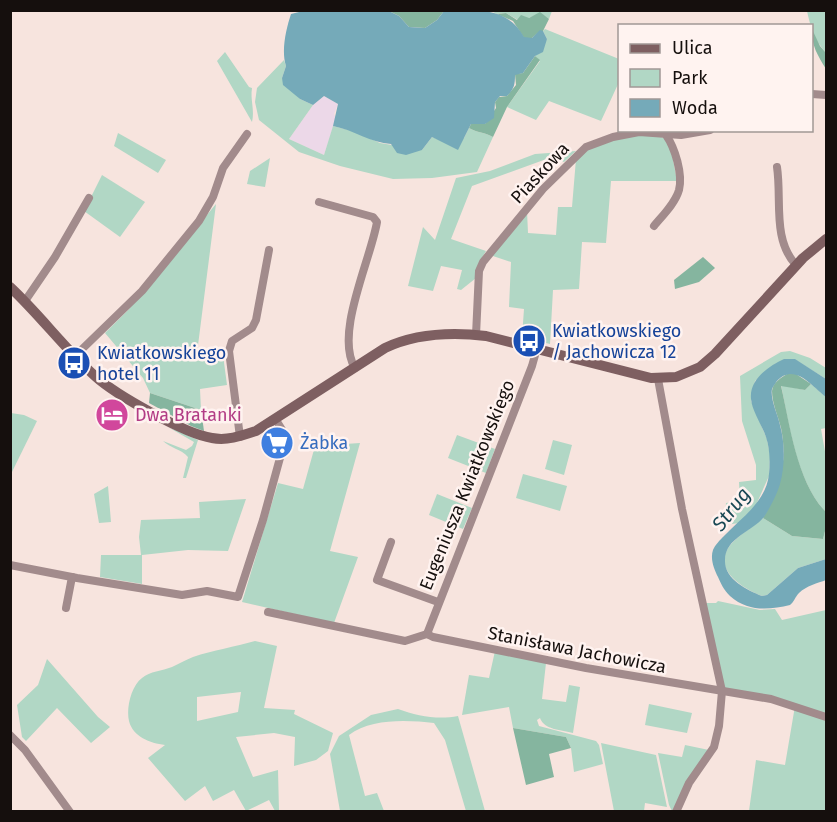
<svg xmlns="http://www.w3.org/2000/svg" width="837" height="822" font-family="'Fira Sans',sans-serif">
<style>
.industrial{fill:#ecd8e8}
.green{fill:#b1d7c5;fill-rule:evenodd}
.forest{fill:#85b59f}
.water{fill:#75aab9}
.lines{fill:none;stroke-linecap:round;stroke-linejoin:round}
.street{stroke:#a28b8c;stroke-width:8}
.secondary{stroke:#7e5f61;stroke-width:10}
.labels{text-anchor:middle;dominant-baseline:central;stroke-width:5;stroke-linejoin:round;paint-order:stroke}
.street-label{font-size:18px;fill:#150f0d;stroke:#fff3f0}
.transit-label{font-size:18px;fill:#164399;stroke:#fff3f0;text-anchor:start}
.hotel-label{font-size:18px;fill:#b23c85;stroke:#fff3f0;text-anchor:start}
.shop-label{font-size:18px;fill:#366cbe;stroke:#fff3f0;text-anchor:start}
.water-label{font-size:20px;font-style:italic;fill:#194854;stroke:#fff3f0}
</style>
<rect width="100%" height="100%" fill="#f7e4de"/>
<!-- industrial -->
<polygon class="industrial" points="324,96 338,104 334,114 336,118 324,155 289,139 313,105"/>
<!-- green -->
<g class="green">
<polygon points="491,11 552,11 549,19 540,13 529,18 518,20 506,13 497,14"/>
<path d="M807,11H826V53C815,41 810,26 807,11Z"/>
<polygon points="545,29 619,59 619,82 601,121 549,101 536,120 507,107 540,61 535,56 547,39 543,31"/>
<path d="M225,52L249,87L252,88C250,99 255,111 252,122L217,61Z"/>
<path d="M284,60L286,66L282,78L300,99L313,105L289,139L324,155L333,126L353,131L380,143L422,150L432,137L443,141L464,138L469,128C477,133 485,132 493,137L477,172L432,178L393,179L340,166L299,152L259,120L255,102L257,88Z"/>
<polygon points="118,133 166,160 158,173 114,146"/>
<path d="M635,135C648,135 661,133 670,143L677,181H611L606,243L582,242L579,289L553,290L550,344L522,337L524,309L509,307L511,262L490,255L527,211L528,233L556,235L558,207H572L576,159C593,143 612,138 635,135Z"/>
<polygon points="576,151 564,162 552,157 472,186 451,239 486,251 480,261 476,278 461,290 457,289 462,270 441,266 433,291 408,286 423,227 435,240 456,178 490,171 535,154"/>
<polygon points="270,158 265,187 247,184 250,171"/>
<polygon points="102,175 145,202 120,237 84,211"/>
<polygon points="216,204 196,361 223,355 227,385 200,389 201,410 150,393 143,378 105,333 129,309"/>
<polygon points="790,351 810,358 826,368 826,379 794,359 775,364 755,381 751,401 767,439 770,455 769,476 756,505 739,523 725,525 726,503 740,501 739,482 756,480 756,465 742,421 740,376 781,352"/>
<path d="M811,384L826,397V428L821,429L826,457V512C797,483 789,424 781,385L805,390Z"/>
<polygon points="11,413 24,415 37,421 11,474"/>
<path d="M168,427L198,440L186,478H183L188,457C181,449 170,448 163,441L186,450L192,446L194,442Z"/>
<polygon points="457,435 495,449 486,473 448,458"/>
<polygon points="553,440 572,445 564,475 545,469"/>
<polygon points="360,443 330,551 358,557 334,623 242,602 278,483 303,489 315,446"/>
<polygon points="523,474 567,486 560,511 516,498"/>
<polygon points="108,486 111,522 99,523 94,494"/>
<polygon points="437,494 472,508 463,529 429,515"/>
<polygon points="246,499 228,551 188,550 142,555 142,584 100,577 101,555 141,555 139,537 141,520 200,518 199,502"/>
<path d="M763,518L792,536L823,539L826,527V559L798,568L767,595L762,596C740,587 709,567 733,542C742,533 754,526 763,518Z"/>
<polygon points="718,601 760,610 775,609 782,620 826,610 826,811 749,811 756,760 785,765 795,706 724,689 706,603 716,603"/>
<path d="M255,641L277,646L264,708L295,710L294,714L333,733L328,751L316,760L294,766L295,737L274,733L236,737L253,777L278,770L279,811H275L269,800L246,811L234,790L213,801L205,786L185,801L148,758L165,745C150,743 133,737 129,721C126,709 131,686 142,678C150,671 162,671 172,667C179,664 185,660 193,657C213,650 235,647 255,641ZM241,692L238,712L197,721V697Z"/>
<path d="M495,651L546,663L542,699L566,702L569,685L580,687L573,733C562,730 544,730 540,718L537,720L539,726L596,741L599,745L603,764L574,772L571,748L566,737L513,728L509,707L462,715L469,675L489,678Z"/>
<polygon points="47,659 98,717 110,727 91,743 57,708 26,741 22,737 17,705 38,685"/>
<polygon points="649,704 692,713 687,733 645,725"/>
<path d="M398,709C417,716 438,720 458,716L485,811H466L445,740L434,723C408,720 371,718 349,735L365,796L377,793L384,811H340L330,754L339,736L371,715Z"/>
<polygon points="601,743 656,755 667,807 645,803 644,811 614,811"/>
<polygon points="685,745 709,750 672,811 669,805 658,753 682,757"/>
</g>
<!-- forest -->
<g class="forest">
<polygon points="389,11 444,11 437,20 425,28 409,27 399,16"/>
<polygon points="540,12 549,19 543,31 540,31 532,38 524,38 513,21 497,14 506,13 517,20 521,15 529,18"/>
<path d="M812,29L820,46L826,53V69C818,56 811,45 812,29Z"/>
<path d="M535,56L540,60L507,107L493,137C485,132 477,133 469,128L471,124H485L496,108L495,102L499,97L507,96L516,85L515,74L523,73Z"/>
<polygon points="703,257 715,268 699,282 675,289 674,280"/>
<path d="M787,374H796L811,384L805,390L781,386C790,425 797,483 826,512V527L823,539L792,536L763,518C780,488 788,462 781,428C778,416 772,403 772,391C773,382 781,378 787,374Z"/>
<polygon points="150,393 201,410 204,431 191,426 149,403"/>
<polygon points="513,728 566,737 571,748 549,754 554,777 526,785"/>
</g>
<!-- water -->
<g class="water">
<path d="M303,11H389L399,16L409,27L425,28L437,20L444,11C476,10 507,6 524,37L532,38L540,30L543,31L547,39L543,52L535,56L523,73L515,75C515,85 514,89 507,96H500L495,102L494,118L485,124H471L458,150L432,137L422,150L406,155L397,153L391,144C371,143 354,130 333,126L338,104L324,96L313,105L300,99L283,85L282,78L286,66C281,51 286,29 291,14Z"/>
<path d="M784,359H795L826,379V397C812,387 795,362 777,381C776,382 773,387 772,389C770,399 778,415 780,425C785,443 785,466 780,484C777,494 770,508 764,517C753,531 725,538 725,560C724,579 747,590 762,596L767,595L798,568L826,559V580C818,583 806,586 799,593C795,597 794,602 790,605C769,610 748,612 730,596C724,590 721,584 718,577C714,569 710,559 713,550C715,545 720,540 724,536C742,517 766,502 769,474C770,462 770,449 766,437C762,425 752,411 751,399C749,379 769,366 784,359Z"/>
</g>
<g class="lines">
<!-- street -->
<g class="street">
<polyline points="812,94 826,95"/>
<path d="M777,167C782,200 772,239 796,265"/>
<path d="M319,202L373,217L377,222C371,259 334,334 355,368"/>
<path d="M654,226C662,216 675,204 679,190C683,174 675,148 666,135"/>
<polyline points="25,301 55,257 89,198"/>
<polyline points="476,335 479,271 483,262 543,189 586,147 613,137 639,132 681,135 710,130"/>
<polyline points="76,355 142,291 199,221 213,197 223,168 247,134"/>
<polyline points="658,379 682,509 722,691 719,726 714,747 689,783 676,812"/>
<polyline points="240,437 229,351 232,341 252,328 256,320 269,250"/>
<polyline points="391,542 377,580 438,602"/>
<polyline points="10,565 77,578 182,595 207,591 238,597 263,520 286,436 276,420"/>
<polyline points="66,608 72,577"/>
<polyline points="268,612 405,641 427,634"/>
<polyline points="427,634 433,637 586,668 771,699 826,717"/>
<polyline points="427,634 532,366 537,348"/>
<polyline points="10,735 25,750 70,812"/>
</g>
<!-- secondary -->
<path class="secondary" d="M10,287C40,315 65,349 95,376C116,395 185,434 212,438C227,441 241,436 256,431L385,348C417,333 452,332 486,336L651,378L676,377L700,367L715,354L803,258L826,239"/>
</g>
<!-- icons -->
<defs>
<symbol id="bus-disc" viewBox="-11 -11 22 22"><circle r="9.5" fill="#1a4fb4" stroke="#fff3f0"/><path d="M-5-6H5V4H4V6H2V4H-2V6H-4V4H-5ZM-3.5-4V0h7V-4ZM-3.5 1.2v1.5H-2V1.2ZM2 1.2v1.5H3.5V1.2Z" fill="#fff"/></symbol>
<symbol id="hotel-disc" viewBox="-11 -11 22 22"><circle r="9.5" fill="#d1479c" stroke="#fff3f0"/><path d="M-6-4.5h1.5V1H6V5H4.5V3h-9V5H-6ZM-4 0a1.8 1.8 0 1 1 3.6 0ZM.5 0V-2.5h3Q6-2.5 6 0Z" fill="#fff"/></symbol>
<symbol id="supermarket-disc" viewBox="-11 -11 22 22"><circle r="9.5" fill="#3f7fe0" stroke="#fff3f0"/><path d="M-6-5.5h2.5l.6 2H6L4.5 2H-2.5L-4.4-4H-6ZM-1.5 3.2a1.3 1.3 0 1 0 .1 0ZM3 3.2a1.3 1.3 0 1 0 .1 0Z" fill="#fff"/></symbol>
</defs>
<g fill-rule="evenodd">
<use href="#bus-disc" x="510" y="322" width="38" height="38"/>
<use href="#bus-disc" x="55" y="344" width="38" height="38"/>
<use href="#hotel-disc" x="93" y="396" width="38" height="38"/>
<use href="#supermarket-disc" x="258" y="424" width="38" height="38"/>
</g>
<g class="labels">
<!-- street labels -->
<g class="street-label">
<text transform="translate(540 173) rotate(-47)">Piaskowa</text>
<text transform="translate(467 485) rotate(-68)">Eugeniusza Kwiatkowskiego</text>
<text transform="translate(577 650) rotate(11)">Stanisława Jachowicza</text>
</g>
<!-- transit labels -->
<g class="transit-label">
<text x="552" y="331">Kwiatkowskiego<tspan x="552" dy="21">/ Jachowicza 12</tspan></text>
<text x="97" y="353">Kwiatkowskiego<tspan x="97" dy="21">hotel 11</tspan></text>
</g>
<!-- hotel labels -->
<g class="hotel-label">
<text x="135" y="415">Dwa Bratanki</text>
</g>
<!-- shop labels -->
<g class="shop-label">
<text x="300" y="443">Żabka</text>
</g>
<!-- water labels -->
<g class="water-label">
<text transform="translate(731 509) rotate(-52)">Strug</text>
</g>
</g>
<!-- border -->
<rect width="837" height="822" fill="none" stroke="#150f0d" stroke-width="24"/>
<!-- legend -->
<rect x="618" y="24" width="195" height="108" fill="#fff3f0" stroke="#a19895" stroke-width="1.5"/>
<rect x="630" y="44" width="30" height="9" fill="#7e5f61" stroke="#a19895" stroke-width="1.5"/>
<text x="672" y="54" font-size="18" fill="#150f0d">Ulica</text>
<rect x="630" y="69" width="30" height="18" fill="#b1d7c5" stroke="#a19895" stroke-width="1.5"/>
<text x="672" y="84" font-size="18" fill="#150f0d">Park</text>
<rect x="630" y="99" width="30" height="18" fill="#75aab9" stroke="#a19895" stroke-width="1.5"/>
<text x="672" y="114" font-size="18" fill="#150f0d">Woda</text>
</svg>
